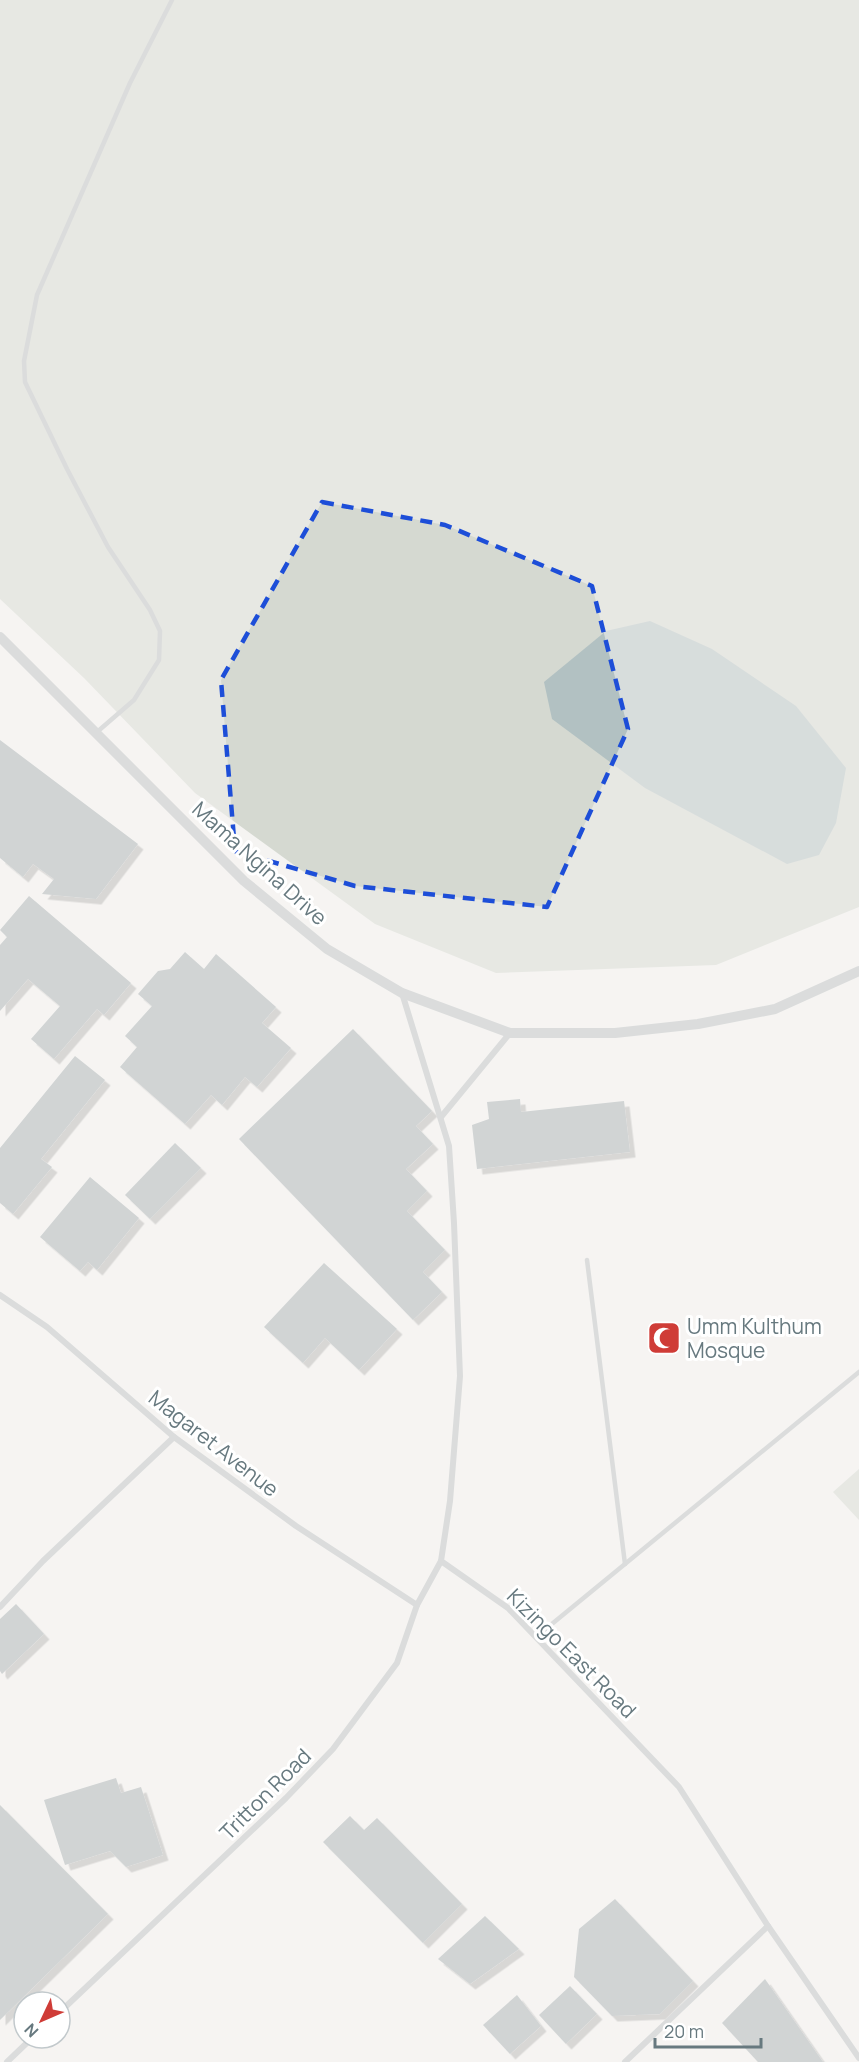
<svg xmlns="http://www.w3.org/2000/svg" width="859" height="2062" font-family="Manrope,sans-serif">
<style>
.green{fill:#d5d9d1}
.water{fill:#b2c1c2}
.building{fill:#a4adb0;filter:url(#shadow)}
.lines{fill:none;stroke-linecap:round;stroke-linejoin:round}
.service{stroke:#babfc1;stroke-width:4.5}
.minor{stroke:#babfc1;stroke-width:6}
.tertiary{stroke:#babfc1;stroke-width:10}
.marked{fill:none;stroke:#1d4ed8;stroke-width:4.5;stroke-dasharray:12 8;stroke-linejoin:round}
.labels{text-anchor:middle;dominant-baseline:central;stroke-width:6;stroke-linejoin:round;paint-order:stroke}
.street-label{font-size:21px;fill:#67797f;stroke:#fff}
.poi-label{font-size:21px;fill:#67797f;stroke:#fff;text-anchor:start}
</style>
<defs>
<filter id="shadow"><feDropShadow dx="5.5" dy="5.5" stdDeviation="0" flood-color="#0004"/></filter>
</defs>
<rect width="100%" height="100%" fill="#f5f4f2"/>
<!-- green -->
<g class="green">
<polygon points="0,0 859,0 859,907 716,965 496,973 375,924 195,793 84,678 0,599"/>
<polygon points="859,1469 859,1520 833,1492"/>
</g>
<!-- water -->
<polygon class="water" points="650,621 712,649 796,706 846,768 836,823 819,855 787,864 645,788 552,719 544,682 606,631"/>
<!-- building -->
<g class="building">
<polygon points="0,740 138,844 96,899 42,894 54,879 33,864 23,877 0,858"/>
<polygon points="29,896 131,983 104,1015 97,1009 54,1059 31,1039 60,1006 28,979 0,1011 0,945 7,937 0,930"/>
<polygon points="185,952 204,969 216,954 276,1007 262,1023 291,1048 257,1087 245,1077 222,1105 211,1095 185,1124 120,1067 137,1047 125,1036 152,1006 138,994 158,971 170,969"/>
<polygon points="353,1029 432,1111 416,1126 433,1144 406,1169 427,1191 407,1211 445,1250 423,1272 442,1292 413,1320 239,1139"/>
<polygon points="75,1056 105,1080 41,1159 52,1167 13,1214 0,1203 0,1148"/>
<polygon points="520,1099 521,1112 624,1101 630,1152 477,1169 472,1125 489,1119 487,1102"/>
<polygon points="175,1143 201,1168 150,1219 125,1195"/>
<polygon points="90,1177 139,1218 97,1270 88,1262 80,1271 40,1237"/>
<polygon points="324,1263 397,1329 359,1370 325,1338 303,1363 264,1327"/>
<polygon points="16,1604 44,1634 2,1674 0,1671 0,1619"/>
<polygon points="116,1778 121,1793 141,1787 163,1855 126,1867 110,1851 65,1865 44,1800"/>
<polygon points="0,1805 108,1914 0,2020"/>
<polygon points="350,1816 364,1830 377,1818 462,1904 423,1943 323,1842"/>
<polygon points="615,1899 693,1981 660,2014 612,2016 574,1977 579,1929"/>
<polygon points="485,1916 519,1949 470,1984 438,1959"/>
<polygon points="765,1979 823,2062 758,2062 722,2023"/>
<polygon points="570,1986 597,2014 566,2044 539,2015"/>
<polygon points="517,1995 541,2026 510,2054 483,2025"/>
</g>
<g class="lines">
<!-- service -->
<g class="service">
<polyline points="97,732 134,700 159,660 160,631 150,610 108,547 67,469 25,382 24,361 37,295 130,83 172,0"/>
<polyline points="587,1260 625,1564"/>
<polyline points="536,1637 859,1372"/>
</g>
<!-- minor -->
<g class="minor">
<polyline points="402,993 449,1146 454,1223 460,1376 450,1501 441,1561 508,1608 679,1787 768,1926 859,2058"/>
<polyline points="441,1117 510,1033"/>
<polyline points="0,1295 47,1327 174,1437 296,1526 417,1605"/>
<polyline points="0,1607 43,1561 174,1437"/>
<polyline points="60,2012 286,1798 333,1749 397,1663 417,1605 441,1561"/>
<polyline points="7,2062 32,2038"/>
<polyline points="625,2062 768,1926"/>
</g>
<!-- tertiary -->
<polyline class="tertiary" points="0,637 244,881 327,949 402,993 510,1033 615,1033 698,1024 775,1009 859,971"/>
</g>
<!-- marked area -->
<path d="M0 0H859V2062H0ZM322,502L445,525L592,586L628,729L547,907L355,886L235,851L221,680Z" fill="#f5f4f2" fill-opacity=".55" fill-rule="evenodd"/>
<path class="marked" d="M322,502L445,525L592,586L628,729L547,907L355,886L235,851L221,680Z"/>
<!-- icons -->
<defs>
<symbol id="mosque-square" viewBox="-11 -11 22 22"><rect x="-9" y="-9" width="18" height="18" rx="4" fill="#cf3c37" stroke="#fff"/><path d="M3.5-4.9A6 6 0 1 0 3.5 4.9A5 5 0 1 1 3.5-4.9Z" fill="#fff"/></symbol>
</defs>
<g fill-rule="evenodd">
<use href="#mosque-square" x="645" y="1319" width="38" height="38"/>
</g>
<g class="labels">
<!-- street labels -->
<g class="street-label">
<text transform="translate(260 863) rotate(42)">Mama Ngina Drive</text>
<text transform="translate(214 1443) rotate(38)">Magaret Avenue</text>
<text transform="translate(572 1653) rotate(45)">Kizingo East Road</text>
<text transform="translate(265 1794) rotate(-45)">Tritton Road</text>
</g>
<!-- poi labels -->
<g class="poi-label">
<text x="687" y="1326">Umm Kulthum<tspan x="687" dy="24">Mosque</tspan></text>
</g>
</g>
<!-- north arrow -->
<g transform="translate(42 2020) rotate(226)"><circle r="28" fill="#ffffff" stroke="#c2c9cc" stroke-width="1.5"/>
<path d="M0-4.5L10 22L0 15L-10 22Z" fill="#cf3c37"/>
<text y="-9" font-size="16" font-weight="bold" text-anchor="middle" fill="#67797f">N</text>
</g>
<!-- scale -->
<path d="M655 2038v9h106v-9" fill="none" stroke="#67797f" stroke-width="3"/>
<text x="664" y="2038" font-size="18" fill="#67797f" stroke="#ffffff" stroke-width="4.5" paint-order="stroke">20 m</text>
</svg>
